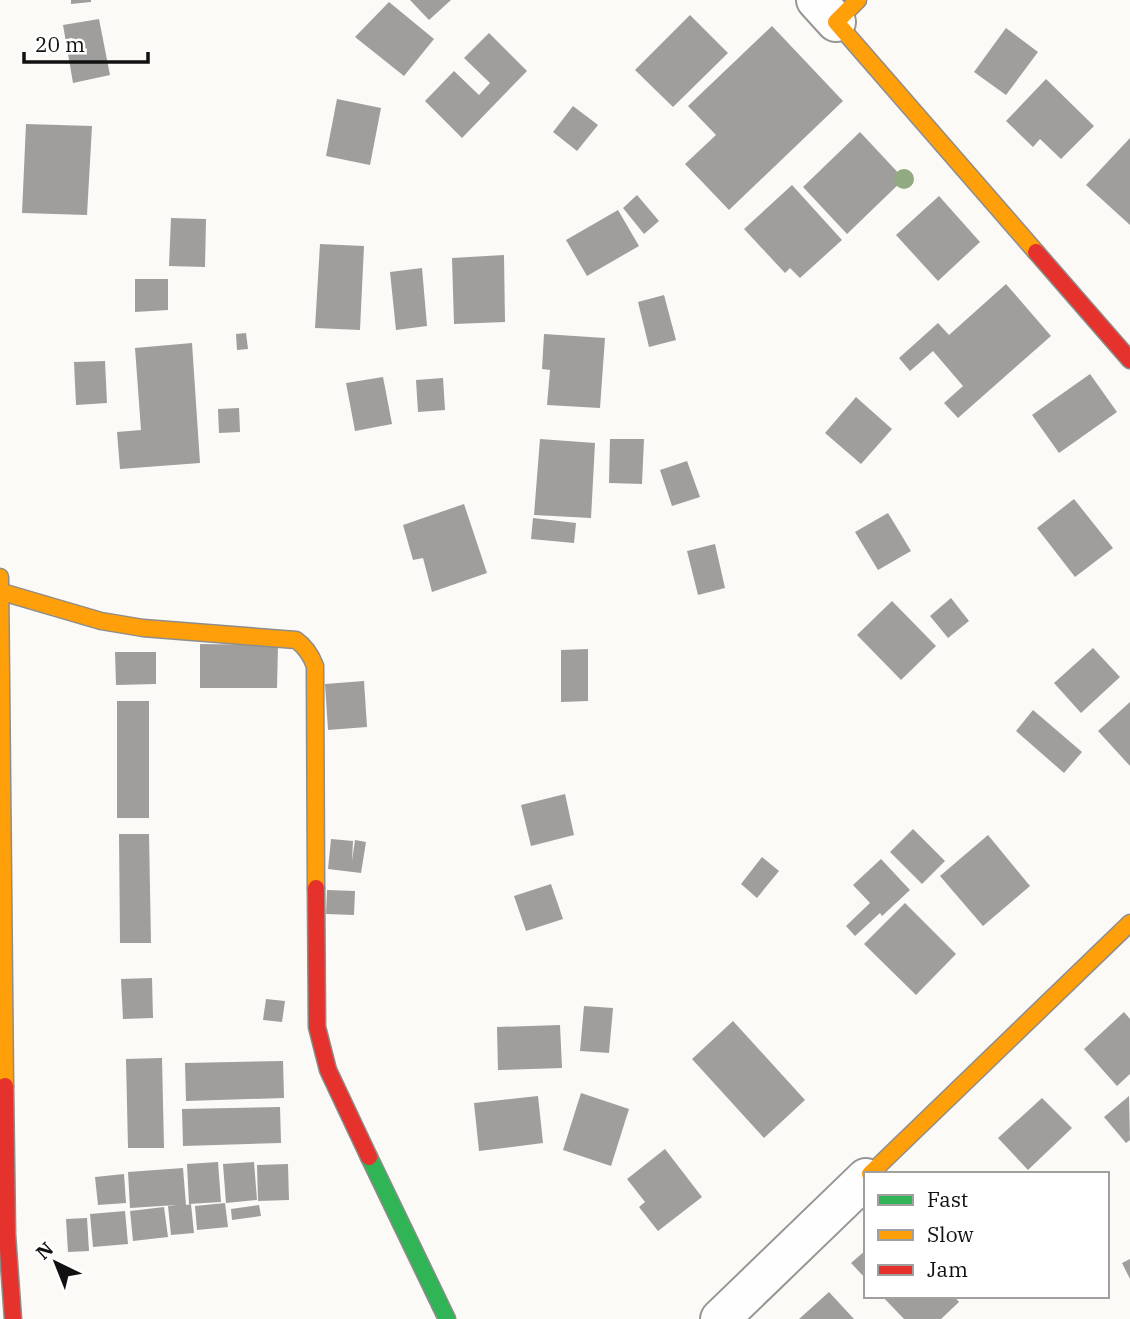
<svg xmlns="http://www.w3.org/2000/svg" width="1130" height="1319" font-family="'IBM Plex Serif',serif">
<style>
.building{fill:#a09e9c}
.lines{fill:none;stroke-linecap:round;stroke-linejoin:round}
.street-casing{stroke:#979695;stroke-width:42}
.fast-casing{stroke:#8d8d8b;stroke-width:19}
.slow-casing{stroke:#8d8d8b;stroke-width:19}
.jam-casing{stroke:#8d8d8b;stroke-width:19}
.street{stroke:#fffefe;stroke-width:38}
.fast{stroke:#30b455;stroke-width:16}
.slow{stroke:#ff9f0a;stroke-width:16}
.jam{stroke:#e5322d;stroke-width:16}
.tree{fill:#92aa81}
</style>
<rect width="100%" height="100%" fill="#fcfaf7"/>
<!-- building -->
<g class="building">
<polygon points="71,0 91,0 91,2 71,4"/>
<polygon points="410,0 451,0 429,20"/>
<polygon points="389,2 434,39 404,76 355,37"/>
<polygon points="690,15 728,53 673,107 635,70"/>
<polygon points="99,19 110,75 73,83 63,25"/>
<polygon points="772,26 843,101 729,210 685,164 716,135 688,106"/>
<polygon points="1006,28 1038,52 1006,95 974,72"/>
<polygon points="489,33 527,71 462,138 425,101 454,71 479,95 490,83 464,58"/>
<polygon points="1046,79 1094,126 1061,159 1040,139 1033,147 1006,121"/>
<polygon points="337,99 381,108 370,165 326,156"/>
<polygon points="573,106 598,125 577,151 553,132"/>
<polygon points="26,124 92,126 87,215 22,213"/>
<polygon points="860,132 904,179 847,234 803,187"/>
<polygon points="1130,138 1130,225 1086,185"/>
<polygon points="792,185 842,240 800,278 790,268 785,273 744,229"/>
<polygon points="637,195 659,221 644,234 623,208"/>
<polygon points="939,196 980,242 938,281 896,235"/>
<polygon points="618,210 639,246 587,276 566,240"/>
<polygon points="171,218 206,219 205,267 169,266"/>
<polygon points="320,244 364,246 360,330 315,328"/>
<polygon points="504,255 505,322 454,324 452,258"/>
<polygon points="422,268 427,326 396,330 390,272"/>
<polygon points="135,279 168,279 168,310 135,312"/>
<polygon points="1006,284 1051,336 958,418 944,403 963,386 933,351 910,371 899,358 938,323 949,335"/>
<polygon points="664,295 676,340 649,347 638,302"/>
<polygon points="246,333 248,349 237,350 236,334"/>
<polygon points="544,334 605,338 600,408 547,405 550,370 542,369"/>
<polygon points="192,343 200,463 120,469 117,432 141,430 135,348"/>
<polygon points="105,361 107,403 76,405 74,362"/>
<polygon points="1090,374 1117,412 1059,453 1032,415"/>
<polygon points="383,377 392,424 355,431 346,383"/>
<polygon points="443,378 445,410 418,412 416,380"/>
<polygon points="856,397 892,429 861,464 825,433"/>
<polygon points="239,408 240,432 219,433 218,409"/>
<polygon points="540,439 595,443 591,518 534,515"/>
<polygon points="610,439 644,439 642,484 609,483"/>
<polygon points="687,461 700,497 672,506 660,470"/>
<polygon points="1074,499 1113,548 1075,577 1037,528"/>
<polygon points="464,504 487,573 432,592 423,558 413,560 403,525"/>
<polygon points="888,513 911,551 878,570 855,532"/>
<polygon points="533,518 576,523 574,543 531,539"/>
<polygon points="715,544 725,588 698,595 687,551"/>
<polygon points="951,598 969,621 948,638 930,616"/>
<polygon points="892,601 936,646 901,680 857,635"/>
<polygon points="200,644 278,645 277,688 200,688"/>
<polygon points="1093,648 1120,677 1081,713 1054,683"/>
<polygon points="588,649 588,701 561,702 561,650"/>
<polygon points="115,652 156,652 156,684 116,685"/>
<polygon points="364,681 367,727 328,730 325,684"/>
<rect x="117" y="701" width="32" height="117"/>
<polygon points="1130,702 1130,766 1098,731"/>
<polygon points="1033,710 1082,752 1064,773 1016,731"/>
<polygon points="565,794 574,835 531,846 521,805"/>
<polygon points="913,829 945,861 922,884 890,852"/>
<polygon points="119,834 149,834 151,943 120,943"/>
<polygon points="988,835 1030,886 983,926 940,876"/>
<polygon points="331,839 353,841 352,861 355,840 366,842 361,873 328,869"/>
<polygon points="762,857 779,871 757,898 741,884"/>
<polygon points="881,859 910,890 882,916 880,913 855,936 846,926 870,903 853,885"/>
<polygon points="551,884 563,919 526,931 514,896"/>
<polygon points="327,890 355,891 354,915 326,914"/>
<polygon points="905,903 956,954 916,995 864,944"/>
<polygon points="152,978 153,1018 123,1019 121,979"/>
<polygon points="266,999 285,1001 282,1022 263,1020"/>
<polygon points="584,1006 613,1008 609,1053 580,1051"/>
<polygon points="1124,1012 1130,1019 1130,1074 1117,1086 1084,1049"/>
<polygon points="733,1021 805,1100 764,1138 692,1059"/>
<polygon points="560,1025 562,1068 498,1070 497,1027"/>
<polygon points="162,1058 164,1148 128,1148 126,1059"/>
<polygon points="283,1061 284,1098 186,1101 185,1063"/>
<polygon points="581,1093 629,1109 611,1166 563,1150"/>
<polygon points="538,1096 543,1143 479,1151 474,1103"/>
<polygon points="1129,1096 1130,1140 1126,1143 1104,1117"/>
<polygon points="1042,1098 1072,1128 1028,1170 998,1138"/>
<polygon points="280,1107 281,1143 183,1146 182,1109"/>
<polygon points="665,1149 702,1197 658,1231 639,1207 645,1202 627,1179"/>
<polygon points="218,1162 221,1202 189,1204 187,1164"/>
<polygon points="254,1162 257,1200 226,1203 223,1164"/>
<polygon points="288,1164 289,1200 258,1201 257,1165"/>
<polygon points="183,1168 186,1205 191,1204 194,1233 171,1235 168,1206 176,1205 130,1208 128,1172"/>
<polygon points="124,1174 126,1203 98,1205 95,1177"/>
<polygon points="225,1203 228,1227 197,1230 195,1206"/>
<polygon points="259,1205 261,1216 232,1220 231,1209"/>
<polygon points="164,1207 168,1237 133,1241 130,1211"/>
<polygon points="125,1211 128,1244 93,1247 90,1214"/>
<polygon points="87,1218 89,1251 68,1252 66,1219"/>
<polygon points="866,1250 866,1279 851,1263"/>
<polygon points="1130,1259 1130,1279 1122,1263"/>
<polygon points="829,1292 854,1319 799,1319"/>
<polygon points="882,1296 954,1296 959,1302 941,1319 904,1319"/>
</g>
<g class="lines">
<defs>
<g id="street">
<polyline points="816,0 836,22"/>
<polyline points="720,1319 866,1178"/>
</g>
<polyline id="fast" points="369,1157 447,1319"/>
<g id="slow">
<polyline points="858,0 836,22 1036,252"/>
<polyline points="0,577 5,1086"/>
<path d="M2,592L101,621L143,628L296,640C306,647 311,655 315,666L316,888"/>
<polyline points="870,1174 1130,923"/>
</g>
<g id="jam">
<polyline points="1036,252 1130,360"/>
<polyline points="316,888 317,1027 328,1070 369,1157"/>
<polyline points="5,1086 7,1235 13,1319"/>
</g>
</defs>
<!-- street casing -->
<use href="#street" class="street-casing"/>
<!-- fast casing -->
<use href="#fast" class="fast-casing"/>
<!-- slow casing -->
<use href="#slow" class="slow-casing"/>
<!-- jam casing -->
<use href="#jam" class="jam-casing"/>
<!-- street -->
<use href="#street" class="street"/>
<!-- fast -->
<use href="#fast" class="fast"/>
<!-- slow -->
<use href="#slow" class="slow"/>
<!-- jam -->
<use href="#jam" class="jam"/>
</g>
<!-- trees -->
<circle class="tree" cx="904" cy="179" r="10"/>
<!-- legend -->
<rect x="864" y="1172" width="245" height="126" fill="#ffffff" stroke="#a0a0a0" stroke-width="2"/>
<rect x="878" y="1195" width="35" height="10" fill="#30b455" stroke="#a0a0a0" stroke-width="2"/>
<text x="927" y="1207" font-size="21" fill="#111111">Fast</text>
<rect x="878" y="1230" width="35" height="10" fill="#ff9f0a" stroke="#a0a0a0" stroke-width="2"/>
<text x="927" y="1242" font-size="21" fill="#111111">Slow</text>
<rect x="878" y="1265" width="35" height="10" fill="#e5322d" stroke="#a0a0a0" stroke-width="2"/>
<text x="927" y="1277" font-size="21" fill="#111111">Jam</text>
<!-- north arrow -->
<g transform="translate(56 1263) rotate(317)" stroke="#ffffff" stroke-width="5" paint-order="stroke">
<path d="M0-5L12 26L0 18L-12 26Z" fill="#111111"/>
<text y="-10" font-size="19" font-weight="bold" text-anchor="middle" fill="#111111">N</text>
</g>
<!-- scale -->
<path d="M24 52v10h124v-10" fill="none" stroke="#111111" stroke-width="3.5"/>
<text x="35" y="52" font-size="21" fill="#111111" stroke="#ffffff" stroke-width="5" paint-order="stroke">20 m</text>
</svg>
